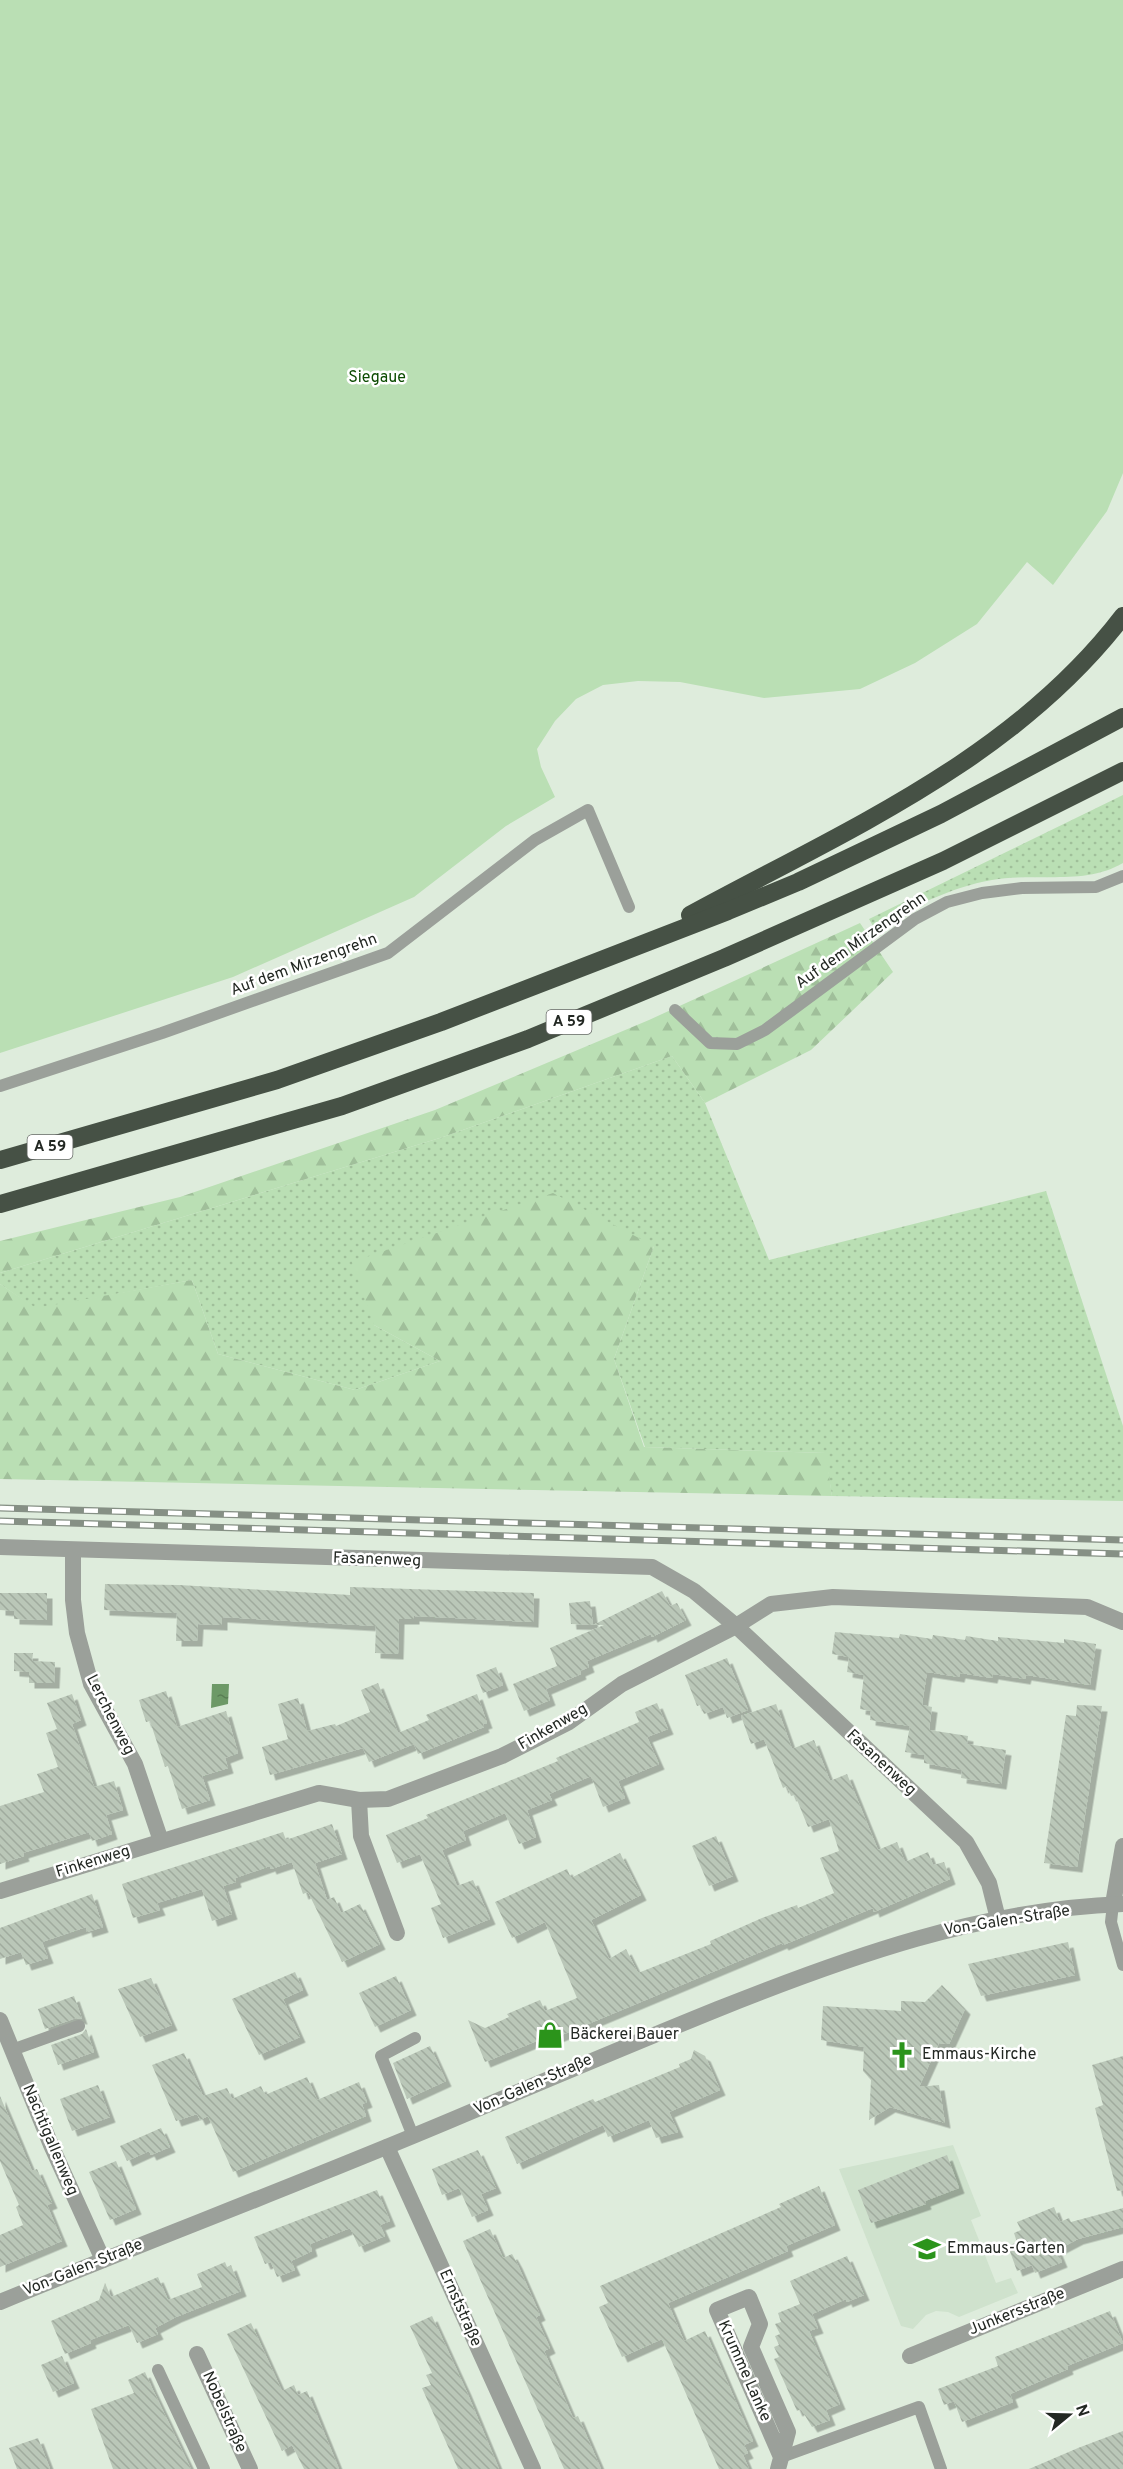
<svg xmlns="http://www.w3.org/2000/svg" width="1123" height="2469" font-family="Overpass,sans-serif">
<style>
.built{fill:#cfe2cd}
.grass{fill:url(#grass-dots)}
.forest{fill:url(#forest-firs)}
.park{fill:#badfb4}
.water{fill:url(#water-ripples)}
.building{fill:url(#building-back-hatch);filter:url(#shadow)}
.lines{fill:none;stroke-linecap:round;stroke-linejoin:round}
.service{stroke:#9ba09a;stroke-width:12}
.minor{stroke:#9ba09a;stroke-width:16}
.motorway{stroke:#465145;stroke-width:18}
.rail-casing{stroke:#869085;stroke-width:7}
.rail{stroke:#fff;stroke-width:4.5;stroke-dasharray:14;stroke-linecap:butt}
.labels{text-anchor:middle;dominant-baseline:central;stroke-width:5;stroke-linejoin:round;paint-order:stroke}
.shield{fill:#fff;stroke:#656865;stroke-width:1.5}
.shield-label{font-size:15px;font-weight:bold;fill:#232823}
.park-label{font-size:16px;fill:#0d4c03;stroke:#fff}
.street-label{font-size:16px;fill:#232823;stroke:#fff}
.poi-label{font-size:16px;fill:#232823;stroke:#fff;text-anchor:start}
</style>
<defs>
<pattern id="grass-dots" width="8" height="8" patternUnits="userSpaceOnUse" patternTransform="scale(1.5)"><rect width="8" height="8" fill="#badfb4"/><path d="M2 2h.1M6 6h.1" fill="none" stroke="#a0bf9a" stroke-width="1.8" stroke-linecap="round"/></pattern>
<pattern id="forest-firs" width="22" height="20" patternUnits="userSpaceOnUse" patternTransform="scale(1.5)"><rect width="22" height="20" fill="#badfb4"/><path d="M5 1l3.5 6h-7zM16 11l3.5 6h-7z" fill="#a0bf9a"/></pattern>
<pattern id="water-ripples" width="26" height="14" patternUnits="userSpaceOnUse" patternTransform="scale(1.5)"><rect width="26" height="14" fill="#6d9967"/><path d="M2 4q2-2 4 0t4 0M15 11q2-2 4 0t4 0" fill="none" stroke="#597d54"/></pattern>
<pattern id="building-back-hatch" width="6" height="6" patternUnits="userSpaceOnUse" patternTransform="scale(1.5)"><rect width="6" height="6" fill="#bac7b8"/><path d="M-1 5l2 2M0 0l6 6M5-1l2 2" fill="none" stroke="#a0ab9e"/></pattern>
<filter id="shadow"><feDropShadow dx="5.5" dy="5.5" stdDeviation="0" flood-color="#0004"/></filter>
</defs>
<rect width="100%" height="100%" fill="#deecdc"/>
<!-- built -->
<polygon class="built" points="953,2145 981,2216 971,2220 996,2283 1011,2278 1018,2293 959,2317 948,2312 936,2311 926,2315 913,2329 901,2326 839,2169"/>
<!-- grass -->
<g class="grass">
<path d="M1123,795V863C1084,886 1036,872 992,880C950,887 911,909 873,926L869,919Z"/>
<polygon points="672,1056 705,1103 769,1260 1046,1191 1123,1426 1123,1501 832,1496 825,1453 645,1447 614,1359 654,1246 374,1325 440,1361 355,1390 218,1354 192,1280 36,1309 0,1284 0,1273 443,1137"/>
</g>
<!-- forest -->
<g class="forest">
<polygon points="860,923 893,972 811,1050 705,1103 672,1056 443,1137 0,1273 0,1241 180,1197 435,1110 649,1020"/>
<polygon points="553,1193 654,1246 614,1359 644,1447 826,1453 832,1496 0,1479 0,1284 36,1308 192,1280 218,1354 355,1390 440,1361 374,1325 352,1262"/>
</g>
<!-- park -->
<polygon class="park" points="0,0 1123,0 1123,473 1107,511 1053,585 1027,562 977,624 915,663 860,689 764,698 680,682 638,681 603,685 576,699 555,721 537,749 541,767 555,797 506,826 414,897 233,977 0,1053"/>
<!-- water -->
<polygon class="water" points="212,1684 229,1684 228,1704 211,1708"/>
<!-- building -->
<g class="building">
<polygon points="105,1584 179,1585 350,1595 350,1587 534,1593 533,1622 414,1616 414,1619 399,1619 398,1654 375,1653 376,1626 222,1617 222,1625 198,1624 197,1641 176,1641 177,1613 104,1610"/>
<polygon points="662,1591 670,1606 677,1603 686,1620 652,1637 651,1634 587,1661 589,1667 580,1671 581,1674 546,1689 550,1700 524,1711 513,1684 557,1666 550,1648 604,1625 571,1624 569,1603 590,1601 593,1625"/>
<polygon points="0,1593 47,1593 47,1620 14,1619 14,1611 0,1610"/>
<polygon points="835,1632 899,1638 900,1634 932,1639 933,1635 965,1640 966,1636 998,1641 998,1637 1064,1643 1064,1639 1096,1644 1090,1685 1026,1675 1025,1679 993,1674 992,1678 960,1673 959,1677 927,1672 922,1705 932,1707 929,1730 968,1736 967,1744 1006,1750 1001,1784 961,1778 962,1770 924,1763 924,1755 905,1752 910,1726 870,1720 871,1711 860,1709 864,1675 847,1672 849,1657 832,1654"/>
<polygon points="14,1653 33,1653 32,1661 55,1662 54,1683 29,1683 29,1672 14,1671"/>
<polygon points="727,1658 748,1710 727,1718 723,1707 704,1714 700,1705 697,1706 685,1675"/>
<polygon points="496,1667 503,1685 483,1693 476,1675"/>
<polygon points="378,1683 398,1733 429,1720 426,1715 477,1694 487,1723 483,1724 484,1727 418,1754 414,1744 369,1762 363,1748 270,1775 262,1747 288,1739 278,1704 298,1698 307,1731 335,1724 336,1726 370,1712 361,1690"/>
<polygon points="166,1691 177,1727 226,1711 238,1753 225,1758 228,1768 202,1776 210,1800 182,1809 168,1766 165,1767 150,1721 146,1722 139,1700"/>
<polygon points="72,1694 81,1720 72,1724 94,1787 114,1781 123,1810 106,1815 112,1834 92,1841 89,1832 23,1853 24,1856 0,1864 0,1806 44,1792 37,1774 58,1767 46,1733 57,1729 47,1703"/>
<polygon points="657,1703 668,1729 647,1737 659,1764 618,1781 625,1798 603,1807 591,1776 549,1794 552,1800 527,1810 536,1837 519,1844 505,1813 463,1831 466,1840 442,1850 457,1886 473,1880 490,1919 443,1938 431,1908 441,1904 420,1854 397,1863 386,1835 428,1818 426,1815 558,1761 556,1758 639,1722 635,1712"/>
<polygon points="776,1704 792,1749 814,1740 830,1781 847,1774 878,1850 897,1842 905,1862 928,1852 933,1865 944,1862 950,1879 874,1912 873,1908 783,1945 782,1943 545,2042 544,2038 485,2062 468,2020 485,2028 509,2017 507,2014 540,2000 545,2011 577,1998 545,1922 512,1938 495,1902 567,1869 571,1878 620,1853 641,1895 591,1920 609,1959 626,1949 638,1973 711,1944 710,1941 762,1918 797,1905 798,1908 834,1893 820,1858 839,1851 829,1819 808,1827 795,1795 791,1796 787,1786 783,1788 764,1739 751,1744 741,1716"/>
<polygon points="1077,1705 1102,1706 1077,1867 1044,1863 1066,1715 1076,1716"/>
<polygon points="332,1824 342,1854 315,1863 327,1900 334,1897 341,1913 360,1904 380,1944 342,1962 308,1892 303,1894 292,1862 271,1869 270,1866 235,1878 236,1882 223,1886 232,1914 212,1921 202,1889 157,1903 160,1910 133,1918 122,1884 283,1832 286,1840"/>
<polygon points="716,1836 733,1876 709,1886 692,1846"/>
<polygon points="92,1894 103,1927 87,1932 86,1927 42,1942 48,1958 26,1965 21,1952 0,1959 0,1928"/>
<polygon points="1068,1942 1075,1975 981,1996 968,1964"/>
<polygon points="295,1972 303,1990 283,1999 300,2037 259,2055 232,1999"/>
<polygon points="396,1976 411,2010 375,2027 359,1993"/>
<polygon points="151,1978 172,2025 140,2037 118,1989"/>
<polygon points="942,1985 965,2009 949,2044 939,2043 919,2087 939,2085 945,2123 890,2107 869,2120 871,2080 863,2071 864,2047 821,2040 823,2006 901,2011 901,2001 925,2002"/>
<polygon points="74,1996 82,2019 76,2018 45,2029 38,2009"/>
<polygon points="86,2029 94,2052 58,2065 51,2045 82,2034"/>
<polygon points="430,2046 446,2081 407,2099 393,2063"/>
<polygon points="694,2050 705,2056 720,2090 669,2112 678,2132 656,2138 649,2120 608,2137 603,2125 517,2164 505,2137 593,2099 595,2102 680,2067 679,2064 691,2059"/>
<polygon points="184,2053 203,2096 227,2088 232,2099 261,2086 265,2095 307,2077 317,2100 359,2082 367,2102 362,2104 366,2116 233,2172 208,2116 200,2120 197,2114 176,2121 152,2065"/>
<polygon points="1123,2056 1123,2190 1117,2191 1095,2108 1103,2105 1092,2065"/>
<polygon points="98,2085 110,2117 72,2131 60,2099"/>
<polygon points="0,2096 32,2171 37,2169 52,2203 47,2205 62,2241 0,2267 0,2235 23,2225 16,2207 19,2205 0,2161"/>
<polygon points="161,2128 170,2147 151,2155 149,2151 127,2161 120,2146"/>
<polygon points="478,2150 496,2188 481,2194 488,2210 472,2217 459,2188 442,2195 432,2169"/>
<polygon points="947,2155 959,2188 925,2201 926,2204 871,2223 858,2190"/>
<polygon points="116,2161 136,2209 110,2220 89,2172"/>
<polygon points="819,2186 835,2225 786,2246 788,2251 668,2303 684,2341 705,2331 753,2441 744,2445 748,2453 743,2455 749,2469 719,2469 662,2339 622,2357 599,2307 608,2303 600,2286 781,2207 779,2204"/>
<polygon points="377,2190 390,2221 380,2225 385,2236 359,2247 350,2228 310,2244 312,2251 291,2261 295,2270 277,2277 271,2262 265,2264 254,2237"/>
<polygon points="1054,2207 1060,2222 1069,2218 1071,2222 1123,2208 1123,2227 1078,2239 1057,2250 1062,2262 1035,2273 1032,2265 1017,2271 1008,2246 1017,2242 1014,2233 1021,2230 1017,2222"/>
<polygon points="490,2229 503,2258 512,2254 517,2263 540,2315 536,2317 550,2348 544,2351 573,2418 578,2416 601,2469 564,2469 463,2241"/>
<polygon points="847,2256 864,2295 847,2302 846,2299 812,2314 818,2328 809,2331 840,2404 826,2410 830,2420 812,2427 801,2409 797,2411 774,2359 779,2357 774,2347 779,2345 775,2336 780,2334 775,2324 781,2322 778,2313 800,2304 790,2281"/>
<polygon points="225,2262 227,2267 231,2265 241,2291 176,2317 155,2328 158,2334 137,2343 129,2325 90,2340 91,2343 65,2354 51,2321 99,2300 105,2283 111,2297 158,2277 168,2300 202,2287 197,2274"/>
<polygon points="1110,2311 1123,2343 1067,2366 1068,2369 1010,2394 1013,2402 962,2422 954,2401 944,2405 938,2389 998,2366 995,2357"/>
<polygon points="432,2316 466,2390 499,2469 458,2469 422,2388 431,2385 426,2375 432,2373 410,2326"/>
<polygon points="251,2323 282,2391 294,2385 298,2395 307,2391 339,2469 304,2469 292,2445 282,2451 227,2334"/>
<polygon points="62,2356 74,2383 53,2392 41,2365"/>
<polygon points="145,2372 152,2388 191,2469 113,2469 91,2409 134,2393 128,2380"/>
<polygon points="1123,2431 1123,2469 1029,2469 1078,2448"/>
<polygon points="38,2438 50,2469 17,2469 9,2448"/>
</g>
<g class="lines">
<!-- service -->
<g class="service">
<polyline points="675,1010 710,1043 737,1044 765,1030 915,919 947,902 982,893 1022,888 1096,887 1123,876"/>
<polyline points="0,1086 162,1033 388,953 535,840 588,810 629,907"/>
<polyline points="1113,1904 1111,1922 1123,1965"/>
<polyline points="12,2050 79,2026"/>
<polyline points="413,2136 381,2056 415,2038"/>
<polyline points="158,2370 204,2469"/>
<polyline points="781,2457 919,2407 941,2469"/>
</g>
<!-- minor -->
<g class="minor">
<polyline points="0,1547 652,1567 694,1591 736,1626 966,1842 989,1883 998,1919"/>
<polyline points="73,1551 73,1600 77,1633 91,1684 135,1764 161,1841"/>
<polyline points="359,1800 361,1836 397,1933"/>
<polyline points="0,1891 319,1793 359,1800 388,1799 502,1756 569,1722 622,1684 736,1626 771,1604 833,1597 1087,1607 1123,1622"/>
<polyline points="1113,1904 1123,1846"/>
<polyline points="0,2020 51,2145 103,2260"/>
<polyline points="387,2147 533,2469"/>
<path d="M0,2302C155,2238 313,2179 468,2113C551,2078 634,2043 718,2009C848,1957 982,1909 1123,1904"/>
<polyline points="197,2354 250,2469"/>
<polyline points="910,2356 1123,2269"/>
<polyline points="778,2469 788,2432 751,2347 760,2324 749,2297 717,2310 781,2457"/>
</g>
<!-- motorway -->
<g class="motorway">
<path d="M690,915C844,831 1013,760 1123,616"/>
<polyline points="0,1160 277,1080 441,1022 728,911 798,882 941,814 1123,717"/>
<polyline points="0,1204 342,1106 528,1039 724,958 943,861 1123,771"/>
</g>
<defs>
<g id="rail">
<polyline points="0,1508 1123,1540"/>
<polyline points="0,1521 1123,1554"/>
</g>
</defs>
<!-- rail casing -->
<use href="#rail" class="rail-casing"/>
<!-- rail -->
<use href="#rail" class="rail"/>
</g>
<!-- icons -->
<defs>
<symbol id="shop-bare" viewBox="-9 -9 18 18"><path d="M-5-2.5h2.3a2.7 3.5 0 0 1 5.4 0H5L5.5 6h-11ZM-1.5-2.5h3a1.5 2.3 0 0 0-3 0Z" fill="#2b941b" stroke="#fff" stroke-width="2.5" paint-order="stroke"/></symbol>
<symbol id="church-bare" viewBox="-9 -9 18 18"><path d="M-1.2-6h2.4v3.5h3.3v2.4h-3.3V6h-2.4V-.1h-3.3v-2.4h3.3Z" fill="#2b941b" stroke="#fff" stroke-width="2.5" paint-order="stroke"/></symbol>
<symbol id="school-bare" viewBox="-9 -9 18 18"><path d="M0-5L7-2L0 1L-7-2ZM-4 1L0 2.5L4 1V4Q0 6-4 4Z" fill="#2b941b" stroke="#fff" stroke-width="2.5" paint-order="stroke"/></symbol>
</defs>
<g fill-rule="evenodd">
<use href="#shop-bare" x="531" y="2016" width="38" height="38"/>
<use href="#church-bare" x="883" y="2036" width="38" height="38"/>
<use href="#school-bare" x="908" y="2230" width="38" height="38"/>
</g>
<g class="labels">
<!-- shield labels -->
<g class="shield">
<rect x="546.5" y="1010" width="45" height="24" rx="4.5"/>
<rect x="27.5" y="1135" width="45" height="24" rx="4.5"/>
</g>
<g class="shield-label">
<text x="569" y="1022">A 59</text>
<text x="50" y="1147">A 59</text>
</g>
<!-- park labels -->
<g class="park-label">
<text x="377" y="378">Siegaue</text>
</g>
<!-- street labels -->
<g class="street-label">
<text transform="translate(861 941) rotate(-35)">Auf dem Mirzengrehn</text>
<text transform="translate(304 965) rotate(-20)">Auf dem Mirzengrehn</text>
<text transform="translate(377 1560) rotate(2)">Fasanenweg</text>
<text transform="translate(110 1715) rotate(63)">Lerchenweg</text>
<text transform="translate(553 1727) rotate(-30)">Finkenweg</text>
<text transform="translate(881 1763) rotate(43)">Fasanenweg</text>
<text transform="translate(93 1862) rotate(-17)">Finkenweg</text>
<text transform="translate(1007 1921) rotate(-9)">Von-Galen-Straße</text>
<text transform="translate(533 2085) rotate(-24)">Von-Galen-Straße</text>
<text transform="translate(50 2140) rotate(67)">Nachtigallenweg</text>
<text transform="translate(83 2268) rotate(-22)">Von-Galen-Straße</text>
<text transform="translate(460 2308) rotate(66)">Ernststraße</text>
<text transform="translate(1017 2312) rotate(-22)">Junkersstraße</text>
<text transform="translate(744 2371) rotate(66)">Krumme Lanke</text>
<text transform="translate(224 2412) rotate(66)">Nobelstraße</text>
</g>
<!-- poi labels -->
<g class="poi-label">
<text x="570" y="2035">Bäckerei Bauer</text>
<text x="922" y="2055">Emmaus-Kirche</text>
<text x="947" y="2249">Emmaus-Garten</text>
</g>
</g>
<!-- north arrow -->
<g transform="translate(1069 2415) rotate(71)" stroke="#ffffff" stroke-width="4.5" paint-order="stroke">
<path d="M0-4.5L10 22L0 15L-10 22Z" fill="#232823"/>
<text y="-9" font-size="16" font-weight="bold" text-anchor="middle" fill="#232823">N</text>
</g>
</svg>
